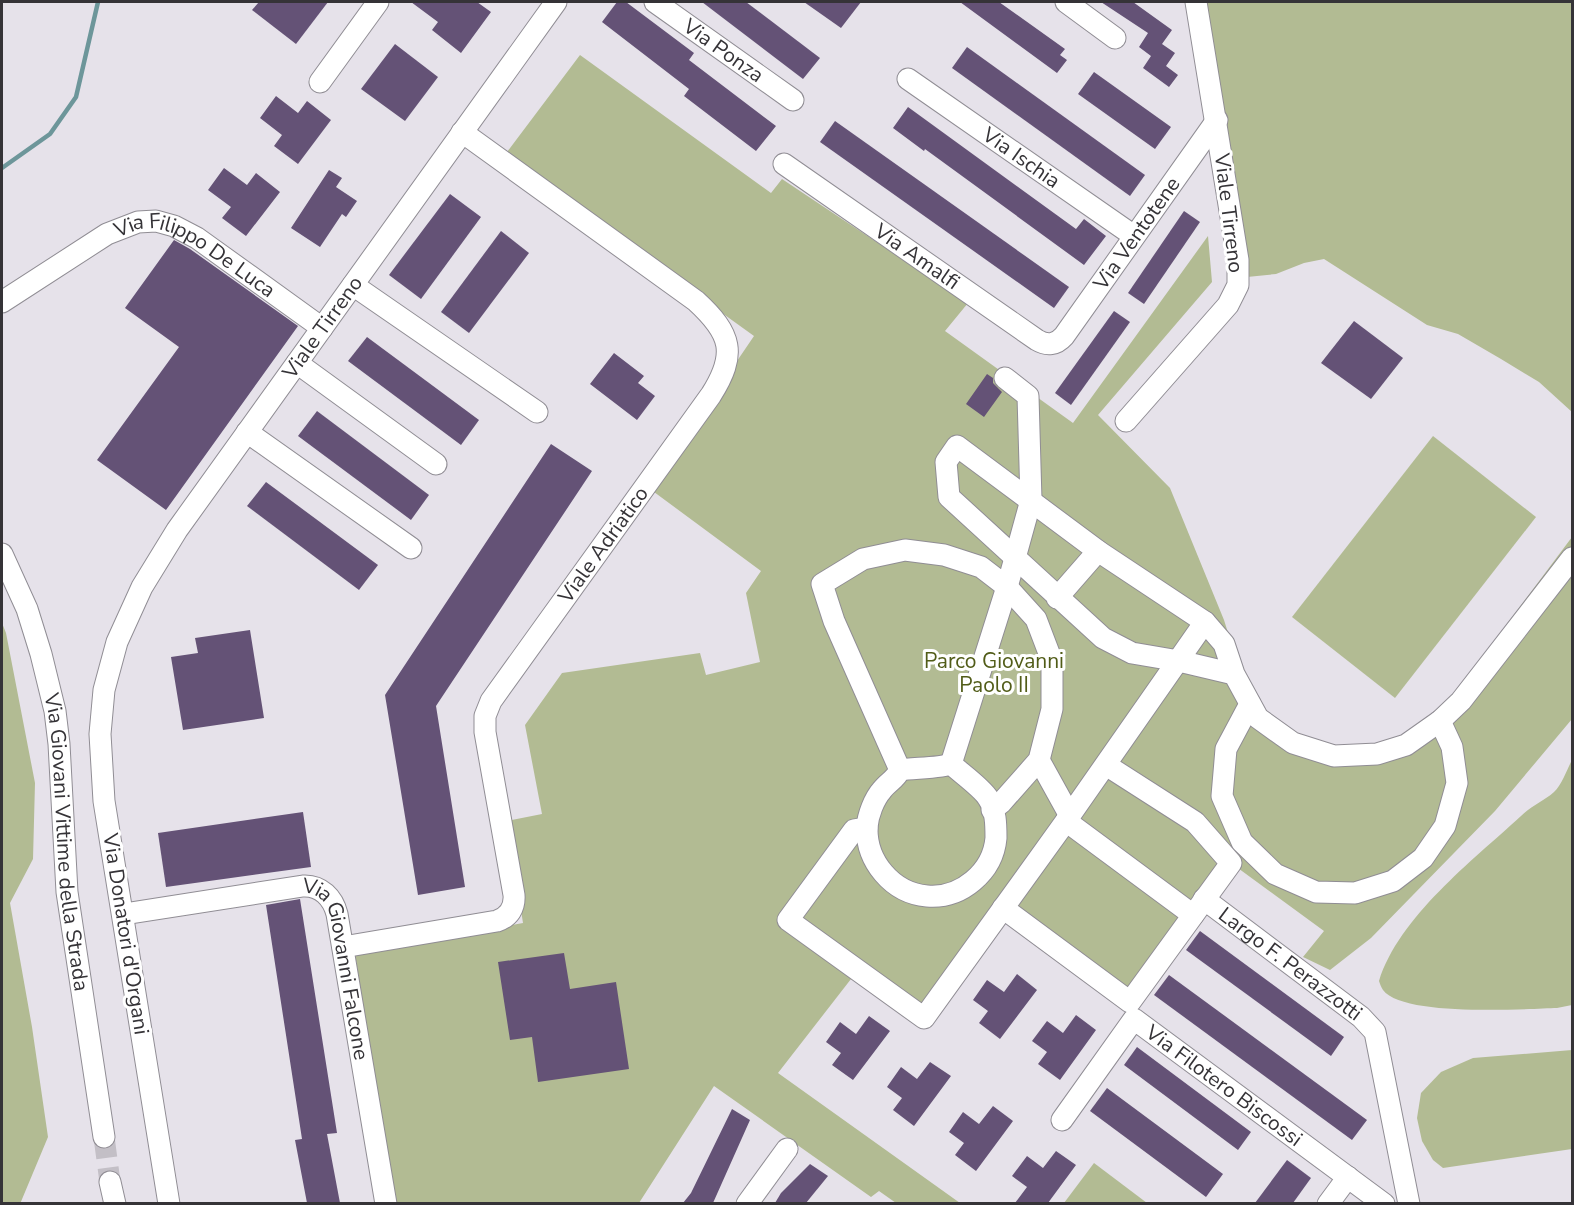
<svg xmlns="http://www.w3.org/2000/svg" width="1574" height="1205" font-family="'Nunito Sans',sans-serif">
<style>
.green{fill:#b2bb93}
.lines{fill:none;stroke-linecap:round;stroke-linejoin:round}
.stream{stroke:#6d969a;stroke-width:4.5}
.building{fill:#645276}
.minor-tunnel{stroke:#c3bfc6;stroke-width:21;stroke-dasharray:21 10;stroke-linecap:butt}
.minor-casing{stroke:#908d94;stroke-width:23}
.minor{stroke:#fff;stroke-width:21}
.labels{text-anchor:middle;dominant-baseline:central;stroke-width:6;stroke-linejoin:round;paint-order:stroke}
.street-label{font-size:21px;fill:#353337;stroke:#fff}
.park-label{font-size:21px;fill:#515c18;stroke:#fff}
</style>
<rect width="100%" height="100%" fill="#e6e2ea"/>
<!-- green -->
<g class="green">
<polygon points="1201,2 1572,2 1572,412 1539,382 1501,359 1458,334 1427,325 1324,259 1304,263 1276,274 1247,277"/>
<polygon points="580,55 771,193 782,179 968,303 945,331 1073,423 1208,236 1212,282 1098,415 1170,488 1224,620 1236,658 1266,715 1295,735 1332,747 1370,749 1419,729 1450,700 1572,537 1572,719 1495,811 1371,938 1330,970 1303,957 1324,931 1231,863 1130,1002 1004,908 924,1018 858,970 778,1073 960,1203 896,1203 879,1191 871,1197 714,1086 639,1203 395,1203 355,954 523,923 507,821 542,814 525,725 562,673 700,653 706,675 760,662 746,593 761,571 650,489 754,336 504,156"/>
<polygon points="1433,436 1536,517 1395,698 1292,617"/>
<polygon points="2,623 6,633 35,783 33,859 10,903 32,1027 48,1137 20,1204 2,1203"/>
<path d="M1572,760V1005L1557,1008C1524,1009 1403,1017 1383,990C1381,987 1380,984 1379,981C1399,917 1472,861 1521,816C1531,806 1544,801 1554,792C1562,785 1567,769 1572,760Z"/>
<polygon points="1572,1050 1572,1149 1443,1168 1433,1160 1422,1141 1417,1118 1421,1093 1441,1072 1473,1058"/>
<polygon points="1094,1163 1147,1203 1064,1203"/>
</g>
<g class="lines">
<!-- stream -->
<polyline class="stream" points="2,168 50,134 76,97 98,2"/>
</g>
<!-- building -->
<g class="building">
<polygon points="259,2 328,2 296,44 252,10"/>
<polygon points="411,2 477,2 491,12 461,53 432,30 438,22"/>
<polygon points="617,2 626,2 694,53 689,60 776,126 756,151 684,96 689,89 602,22"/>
<polygon points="702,2 746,2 820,58 803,79"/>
<polygon points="804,2 861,2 841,28"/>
<polygon points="960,2 999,2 1065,49 1060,55 1067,60 1057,73"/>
<polygon points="1101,2 1133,2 1172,30 1162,44 1175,53 1166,66 1178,75 1169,87 1143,68 1151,56 1139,47 1148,33"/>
<polygon points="395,44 438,77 405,121 361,89"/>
<polygon points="967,47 1145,175 1130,196 952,68"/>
<polygon points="1094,72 1171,127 1155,149 1078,94"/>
<polygon points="276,96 298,113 307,101 331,120 298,164 274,146 282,135 260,118"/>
<polygon points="908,107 1076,229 1084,219 1106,236 1084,265 925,149 924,151 893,128"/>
<polygon points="835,121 1069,287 1054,308 820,142"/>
<polygon points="224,168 247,185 256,173 280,192 246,236 222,218 231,207 208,190"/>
<polygon points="329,170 342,178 336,187 357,201 346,217 342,214 320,247 291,228"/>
<polygon points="450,194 481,217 421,299 389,275"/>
<polygon points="1184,211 1200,222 1144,304 1128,293"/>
<polygon points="501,231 529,253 469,333 441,312"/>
<polygon points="174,240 190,249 298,326 166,510 97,460 179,347 125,308"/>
<polygon points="1114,311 1130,322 1071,405 1055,393"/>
<polygon points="1354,321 1403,358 1371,399 1321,363"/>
<polygon points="367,337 479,420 461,445 348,361"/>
<polygon points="614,353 644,376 638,383 655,396 637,420 590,384"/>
<polygon points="987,374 993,378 993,383 1002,392 984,417 966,404"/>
<polygon points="317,411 429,495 411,520 298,436"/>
<polygon points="551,444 592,471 436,706 465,887 418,895 385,695"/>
<polygon points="266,482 378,565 359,590 247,506"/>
<polygon points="250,630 264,718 183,730 171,657 198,653 195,638"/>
<polygon points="303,812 311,867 166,887 158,833"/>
<polygon points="300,899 337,1133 327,1134 340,1203 307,1203 295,1140 302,1139 266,905"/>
<polygon points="1200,931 1344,1037 1331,1056 1186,950"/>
<polygon points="564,953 570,989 616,982 629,1069 538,1082 532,1037 510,1040 498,962"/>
<polygon points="1017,974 1037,990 1000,1039 979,1023 988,1011 973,1000 987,980 1004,992"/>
<polygon points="1169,975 1367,1120 1352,1140 1154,995"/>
<polygon points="1076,1015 1096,1030 1060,1080 1038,1064 1047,1052 1032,1041 1047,1021 1063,1033"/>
<polygon points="869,1016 890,1031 853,1080 832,1065 841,1053 826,1042 840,1022 856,1034"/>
<polygon points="1137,1047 1251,1132 1238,1150 1124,1065"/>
<polygon points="930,1062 951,1076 914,1126 893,1110 902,1098 887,1087 901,1067 917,1079"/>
<polygon points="1107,1088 1223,1174 1206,1197 1090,1111"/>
<polygon points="993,1106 1013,1121 976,1171 955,1155 964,1143 949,1132 963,1112 979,1124"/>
<polygon points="732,1109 750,1120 713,1203 683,1203 691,1193"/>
<polygon points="1056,1151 1076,1165 1048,1203 1015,1203 1027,1187 1012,1176 1027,1156 1043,1168"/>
<polygon points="1287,1160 1311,1178 1293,1203 1255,1203"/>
<polygon points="810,1164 828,1176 806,1203 775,1203 781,1193"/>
</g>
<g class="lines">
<!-- minor-tunnel -->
<polyline class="minor-tunnel" points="104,1137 110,1182"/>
<defs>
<g id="minor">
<path id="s1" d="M655,2L793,100"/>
<polyline points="1066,2 1115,38"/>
<path id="s2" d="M908,79L1134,236"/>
<polyline points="320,82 378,2"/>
<path id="s3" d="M784,164L1037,340C1047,346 1056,345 1064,336L1217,120"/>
<polyline points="353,285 537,412"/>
<path id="s4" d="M2,302L107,234L138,222L156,221L174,226L197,238L322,328"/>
<polyline points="297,363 436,464"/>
<polyline points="1126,421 1228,305 1238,285 1238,260 1196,2"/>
<polyline points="247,432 411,548"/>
<path id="s5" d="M2,554L27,609L41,654L55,711L59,744L67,892L104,1137"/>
<polyline points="1057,598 1098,551"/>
<polyline points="1234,674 1179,661 1132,653 1103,638 949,497 946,462 957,446 1098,551 1205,622 1224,644 1234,674 1258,718 1293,743 1334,756 1377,754 1406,745 1440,721 1461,701 1572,558"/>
<polyline points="1250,704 1226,749 1222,796 1242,842 1275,874 1316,892 1355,893 1393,881 1423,858 1445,826 1457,783 1452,747 1440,721"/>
<polyline points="1039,760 1070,816"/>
<path d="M951,764C961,773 982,788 988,798C996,810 996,825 996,838C993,872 961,899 927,896C892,893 866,861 867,827C868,815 874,799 882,790C888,782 896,779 900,770C912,768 942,768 951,764Z"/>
<polyline points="951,764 1007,587 1031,500 1028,396 1005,378"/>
<polyline points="900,770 834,621 822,584 863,559 905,550 944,555 981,567 1007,587 1036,619 1052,661 1052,709 1039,760 1001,803 992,810"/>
<polyline points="1066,821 1193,915"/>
<polyline points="867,828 854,830 788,920 924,1018 1066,821 1205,622"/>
<path id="s6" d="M1204,899L1361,1017L1375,1032L1409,1204"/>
<polyline points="1003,908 1130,1002 1231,863 1195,822 1106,765"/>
<path id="s7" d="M124,914L303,886C321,885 333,898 337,914L386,1204"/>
<path id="s8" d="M343,947L497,921C509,917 515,908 514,895L485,732V716L491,701L711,395C737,354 732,334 696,301L462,132"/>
<path id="s9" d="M1062,1120L1134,1019L1384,1204"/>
<polyline points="110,1182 115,1204"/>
<path id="s10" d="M169,1204L104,801L100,734L104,690L117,642L142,587L177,530L556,2"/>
<polyline points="747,1204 787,1149"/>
<polyline points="1328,1204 1348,1177"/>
</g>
</defs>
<!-- minor casing -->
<use href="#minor" class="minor-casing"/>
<!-- minor -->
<use href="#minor" class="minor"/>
</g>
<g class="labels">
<!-- street labels -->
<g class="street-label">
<text stroke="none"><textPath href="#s1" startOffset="84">Via Ponza</textPath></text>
<text stroke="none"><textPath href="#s2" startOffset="138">Via Ischia</textPath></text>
<text transform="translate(1229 213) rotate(83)">Viale Tirreno</text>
<text stroke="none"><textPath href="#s3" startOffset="464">Via Ventotene</textPath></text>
<text stroke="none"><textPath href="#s3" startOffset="162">Via Amalfi</textPath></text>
<text stroke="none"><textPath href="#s4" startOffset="224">Via Filippo De Luca</textPath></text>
<text stroke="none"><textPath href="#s10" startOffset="946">Viale Tirreno</textPath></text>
<text stroke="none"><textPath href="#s8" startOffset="580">Viale Adriatico</textPath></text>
<text stroke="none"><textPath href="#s5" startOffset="298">Via Giovani Vittime della Strada</textPath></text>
<text transform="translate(126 934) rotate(81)">Via Donatori d'Organi</text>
<text stroke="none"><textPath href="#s6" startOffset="108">Largo F. Perazzotti</textPath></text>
<text stroke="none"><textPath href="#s7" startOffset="279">Via Giovanni Falcone</textPath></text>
<text stroke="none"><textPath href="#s9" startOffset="236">Via Filotero Biscossi</textPath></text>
</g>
<!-- park labels -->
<g class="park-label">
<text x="994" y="661">Parco Giovanni<tspan x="994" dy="24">Paolo II</tspan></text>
</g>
</g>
<!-- border -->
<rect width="1574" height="1205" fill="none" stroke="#353337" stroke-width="6"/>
</svg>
